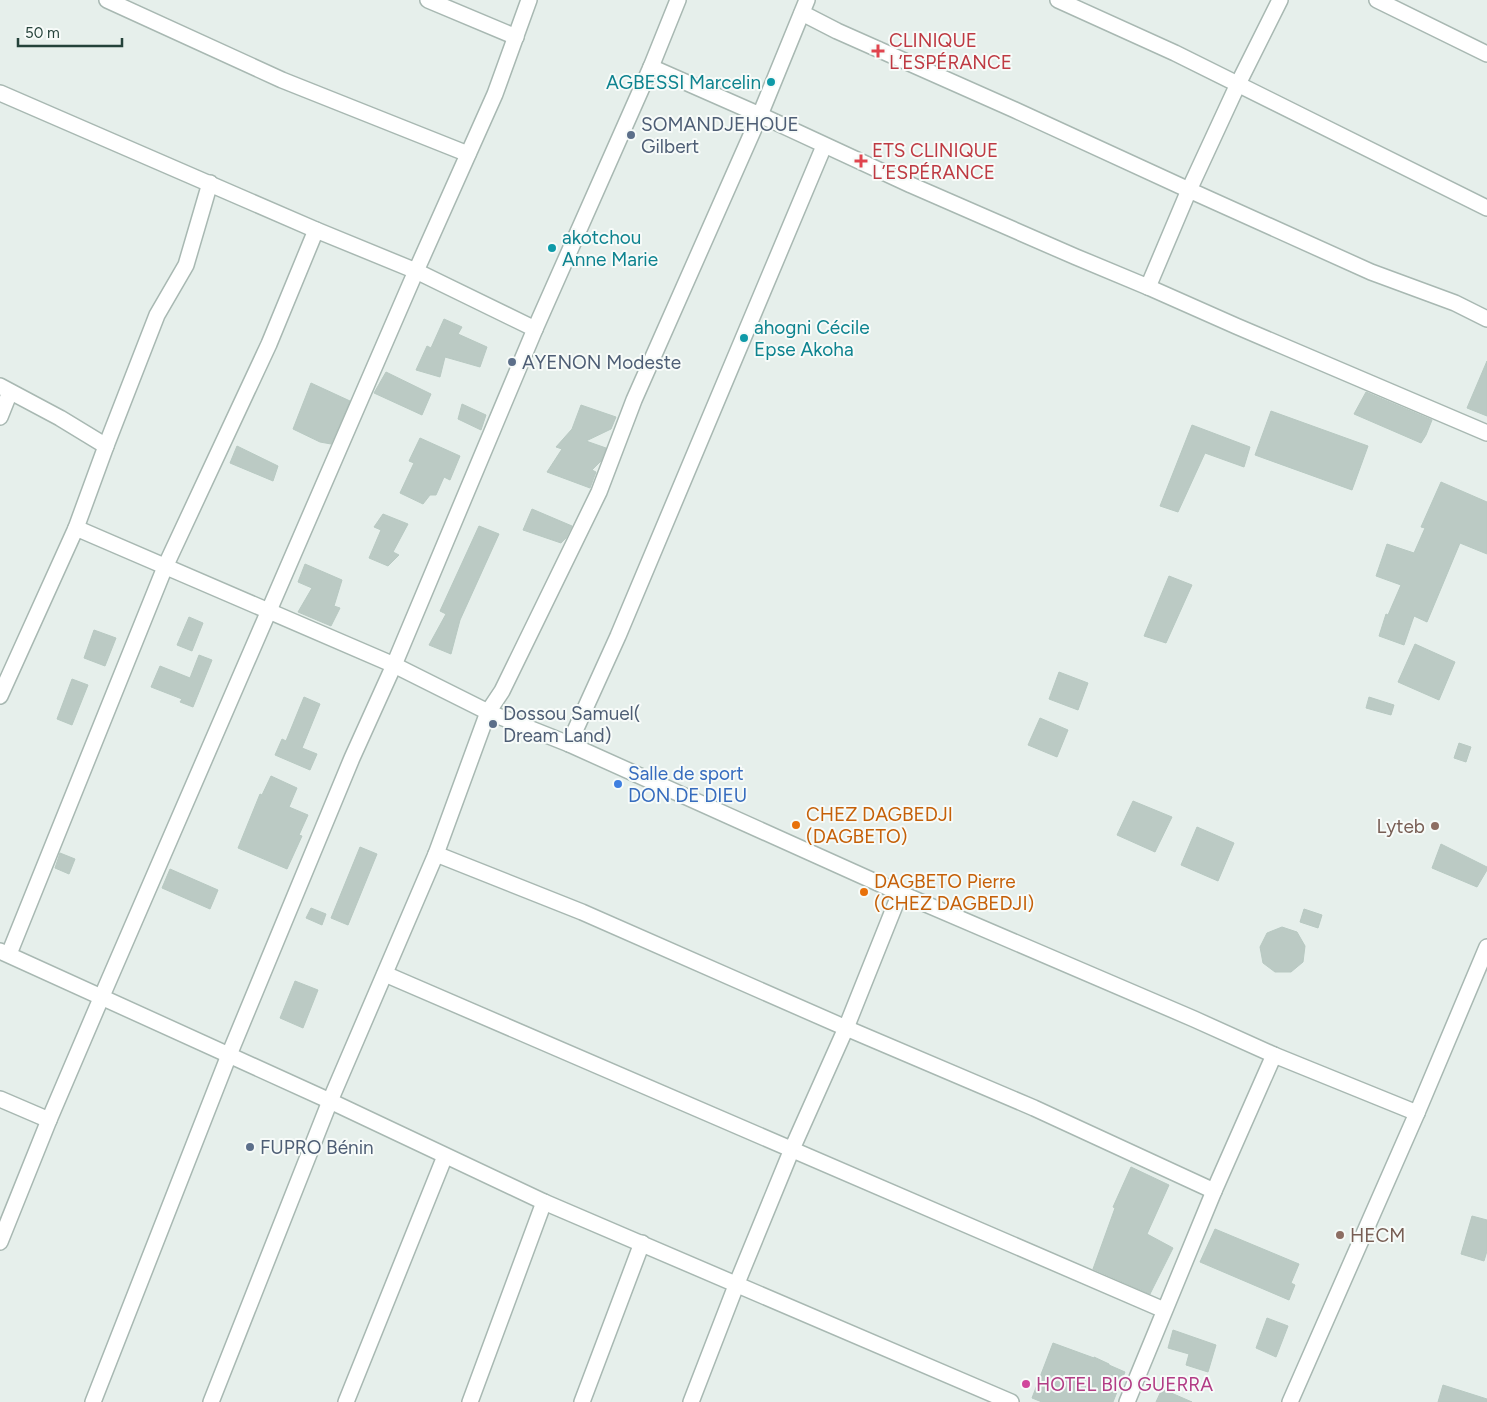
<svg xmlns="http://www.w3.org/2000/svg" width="1487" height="1402" font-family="Figtree,sans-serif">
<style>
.building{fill:#bbcac4;stroke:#b8c9c2}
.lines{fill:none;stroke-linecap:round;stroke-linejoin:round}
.minor-casing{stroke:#a8b8b2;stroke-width:18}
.minor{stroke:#fff;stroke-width:15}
.health-dot{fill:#e0444e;stroke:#f7fbf9;stroke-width:2}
.culture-dot{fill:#0f9aa8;stroke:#f7fbf9;stroke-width:2}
.service-dot{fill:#5c6f8a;stroke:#f7fbf9;stroke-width:2}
.shop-dot{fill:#3f7fe0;stroke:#f7fbf9;stroke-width:2}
.food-dot{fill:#e8710a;stroke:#f7fbf9;stroke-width:2}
.education-dot{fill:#8d6e63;stroke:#f7fbf9;stroke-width:2}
.hotel-dot{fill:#d1479c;stroke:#f7fbf9;stroke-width:2}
.labels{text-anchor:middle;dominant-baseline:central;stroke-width:4;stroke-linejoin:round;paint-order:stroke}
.health-label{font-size:19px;fill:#be3a42;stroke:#f7fbf9;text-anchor:start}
.culture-label{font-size:19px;fill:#0d838f;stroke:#f7fbf9;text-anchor:start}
.service-label{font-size:19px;fill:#4e5e75;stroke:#f7fbf9;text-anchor:start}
.shop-label{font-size:19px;fill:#366cbe;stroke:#f7fbf9;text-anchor:start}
.food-label{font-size:19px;fill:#c56008;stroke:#f7fbf9;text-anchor:start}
.education-label{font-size:19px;fill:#785e54;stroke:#f7fbf9;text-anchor:end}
.hotel-label{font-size:19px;fill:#b23c85;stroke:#f7fbf9;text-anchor:start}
</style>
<rect width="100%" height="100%" fill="#e6efeb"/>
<!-- building -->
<g class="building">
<polygon points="444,319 462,327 458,334 487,347 480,367 445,357 440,377 416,370 427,346 431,348"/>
<polygon points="1487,361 1487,416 1467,408"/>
<polygon points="386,372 431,394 422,415 374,393"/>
<polygon points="311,383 350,401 331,444 320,442 293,429"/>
<polygon points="1366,392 1432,420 1426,435 1421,443 1354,414"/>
<polygon points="462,404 486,415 481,430 458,419"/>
<polygon points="581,405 616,417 611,429 586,441 606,448 601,461 592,470 596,472 590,488 547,472 562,449 556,447 572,429"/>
<polygon points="1271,411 1368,446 1352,490 1255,455"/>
<polygon points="1192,425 1250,447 1244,467 1205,453 1178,512 1160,506"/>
<polygon points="420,438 460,456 450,480 444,477 436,495 430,495 423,504 400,493 414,463 409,461"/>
<polygon points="237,446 278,466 273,481 230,463"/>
<polygon points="1441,482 1487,502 1487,554 1460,543 1427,622 1414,616 1404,645 1379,636 1386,614 1388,615 1401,585 1376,576 1387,544 1414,553 1425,528 1421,527"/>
<polygon points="532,509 572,526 566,538 561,543 523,530"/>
<polygon points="383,514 408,524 393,552 399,555 388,566 369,558 381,530 374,527"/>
<polygon points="479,526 499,534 460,620 451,654 429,645 446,614 440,611"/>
<polygon points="305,564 342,580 334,606 340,608 331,626 298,612 312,588 298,582"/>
<polygon points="1169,576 1192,585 1166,643 1144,636"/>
<polygon points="189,617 203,623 192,651 177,645"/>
<polygon points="94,630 116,638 105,666 84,658"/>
<polygon points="1415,644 1455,662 1439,700 1398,682"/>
<polygon points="199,655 212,660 193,707 180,702 182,699 151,687 160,666 190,678"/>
<polygon points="1059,672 1088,683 1078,710 1049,699"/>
<polygon points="72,679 88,685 72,725 57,719"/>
<polygon points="304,697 320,704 302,748 317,754 310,770 275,755 282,739 286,741"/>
<polygon points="1369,697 1394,705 1391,715 1366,708"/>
<polygon points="1040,718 1068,730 1057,757 1028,745"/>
<polygon points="1459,743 1471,747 1466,762 1454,758"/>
<polygon points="271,776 297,788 289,807 308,815 299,835 302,836 287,869 238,848 260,794 262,795"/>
<polygon points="1133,801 1172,817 1155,852 1117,835"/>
<polygon points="1197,827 1234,843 1218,881 1181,865"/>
<polygon points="1441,844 1487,867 1487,870 1477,887 1432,868"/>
<polygon points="360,847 377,854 348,925 331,918"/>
<polygon points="60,853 75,859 69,874 55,868"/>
<polygon points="170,869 218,890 210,909 162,888"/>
<polygon points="311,908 326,914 322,925 306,918"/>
<polygon points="1304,909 1322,915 1318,928 1300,922"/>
<polygon points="1282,927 1297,932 1305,946 1303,962 1291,972 1275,972 1263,963 1260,947 1267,933"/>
<polygon points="295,981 318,990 303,1028 280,1018"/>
<polygon points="1131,1167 1169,1185 1147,1234 1173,1248 1150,1294 1093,1269 1115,1208 1113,1207"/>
<polygon points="1472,1216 1487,1220 1487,1251 1484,1261 1461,1254"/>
<polygon points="1215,1229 1299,1264 1291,1283 1295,1285 1289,1300 1200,1262"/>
<polygon points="1267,1318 1288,1326 1276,1357 1256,1348"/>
<polygon points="1173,1330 1216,1345 1208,1372 1186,1365 1189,1354 1168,1348"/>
<polygon points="1053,1343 1094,1358 1094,1357 1109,1364 1109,1365 1125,1372 1113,1402 1042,1402 1032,1398"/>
<polygon points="1443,1385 1487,1399 1487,1402 1438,1402"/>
<polygon points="1162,1389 1192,1402 1156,1402"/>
</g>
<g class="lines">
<defs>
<g id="minor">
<polyline points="107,0 282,80 468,154"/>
<polyline points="428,0 516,37"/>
<polyline points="1058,0 1175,53 1487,208"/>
<polyline points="1377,0 1487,54"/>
<polyline points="802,13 837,31 1015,110 1189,190 1371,272 1455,303 1487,319"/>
<polyline points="651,67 760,115 807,0"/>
<polyline points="0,93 316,230 416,271 535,329"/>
<polyline points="1148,287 1189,190 1238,84 1280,0"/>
<polyline points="0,386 60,418 106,446"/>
<polyline points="0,417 10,392"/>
<polyline points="76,528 106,446 157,315 186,265 210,183"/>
<polyline points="0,696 76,528 394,665 488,712 569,744 900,893 1194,1019 1274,1055 1417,1113"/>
<polyline points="569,744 618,636 824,146"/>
<polyline points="436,854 582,912 846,1028 1034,1108 1214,1191"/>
<polyline points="0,951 330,1101 544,1202 1011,1402"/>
<polyline points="9,954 165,567 269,344 316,230"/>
<polyline points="385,974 1164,1310"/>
<polyline points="0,1099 49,1120"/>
<polyline points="0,1242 49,1120 102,996 416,271 495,94 529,0"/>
<polyline points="93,1402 229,1055 352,758 394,665 535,329 651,67 678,0"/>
<polyline points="211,1402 330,1101 436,854 488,712 502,691 599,492 634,400 760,115 911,185 1076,257 1148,287 1236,326 1487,433"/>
<polyline points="346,1402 445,1156"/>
<polyline points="470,1402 544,1202"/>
<polyline points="582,1402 642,1243"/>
<polyline points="691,1402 737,1283 792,1149 846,1028 900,893"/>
<polyline points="1127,1402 1214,1191 1274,1055"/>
<polyline points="1290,1402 1417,1113 1487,947"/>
</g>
</defs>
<!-- minor casing -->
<use href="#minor" class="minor-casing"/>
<!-- minor -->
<use href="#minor" class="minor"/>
</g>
<!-- markers -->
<g class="health-dot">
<path d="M875.5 43.5h5v5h5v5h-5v5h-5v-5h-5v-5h5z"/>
<path d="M858.5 153.5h5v5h5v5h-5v5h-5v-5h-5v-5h5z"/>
</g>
<g class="culture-dot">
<circle cx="771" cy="82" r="5"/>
<circle cx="552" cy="248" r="5"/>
<circle cx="744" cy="338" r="5"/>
</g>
<g class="service-dot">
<circle cx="631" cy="135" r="5"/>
<circle cx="512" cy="362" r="5"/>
<circle cx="493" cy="724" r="5"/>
<circle cx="250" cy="1147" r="5"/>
</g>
<circle class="shop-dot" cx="618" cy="784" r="5"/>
<g class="food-dot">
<circle cx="796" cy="825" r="5"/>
<circle cx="864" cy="892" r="5"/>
</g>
<g class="education-dot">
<circle cx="1435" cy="826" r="5"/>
<circle cx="1340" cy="1235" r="5"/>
</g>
<circle class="hotel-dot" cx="1026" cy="1384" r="5"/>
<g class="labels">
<!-- health labels -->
<g class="health-label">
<text x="889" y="40">CLINIQUE<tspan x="889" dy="22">L’ESPÉRANCE</tspan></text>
<text x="872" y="150">ETS CLINIQUE<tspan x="872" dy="22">L’ESPÉRANCE</tspan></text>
</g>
<!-- culture labels -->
<g class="culture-label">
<text x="761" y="82" text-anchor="end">AGBESSI Marcelin</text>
<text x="562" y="237">akotchou<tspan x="562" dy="22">Anne Marie</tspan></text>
<text x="754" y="327">ahogni Cécile<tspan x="754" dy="22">Epse Akoha</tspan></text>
</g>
<!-- service labels -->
<g class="service-label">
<text x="641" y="124">SOMANDJEHOUE<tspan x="641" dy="22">Gilbert</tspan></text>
<text x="522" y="362">AYENON Modeste</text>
<text x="503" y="713">Dossou Samuel(<tspan x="503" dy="22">Dream Land)</tspan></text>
<text x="260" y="1147">FUPRO Bénin</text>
</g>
<!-- shop labels -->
<g class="shop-label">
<text x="628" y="773">Salle de sport<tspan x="628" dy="22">DON DE DIEU</tspan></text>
</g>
<!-- food labels -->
<g class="food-label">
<text x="806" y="814">CHEZ DAGBEDJI<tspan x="806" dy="22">(DAGBETO)</tspan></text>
<text x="874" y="881">DAGBETO Pierre<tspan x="874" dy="22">(CHEZ DAGBEDJI)</tspan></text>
</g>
<!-- education labels -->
<g class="education-label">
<text x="1425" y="826">Lyteb</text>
<text x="1350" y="1235" text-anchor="start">HECM</text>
</g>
<!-- hotel labels -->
<g class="hotel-label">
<text x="1036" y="1384">HOTEL BIO GUERRA</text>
</g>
</g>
<!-- scale -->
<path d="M18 38v8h104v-8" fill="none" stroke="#24423a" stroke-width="2.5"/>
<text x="25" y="38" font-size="15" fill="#24423a" stroke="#f7fbf9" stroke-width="4" paint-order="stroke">50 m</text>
</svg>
